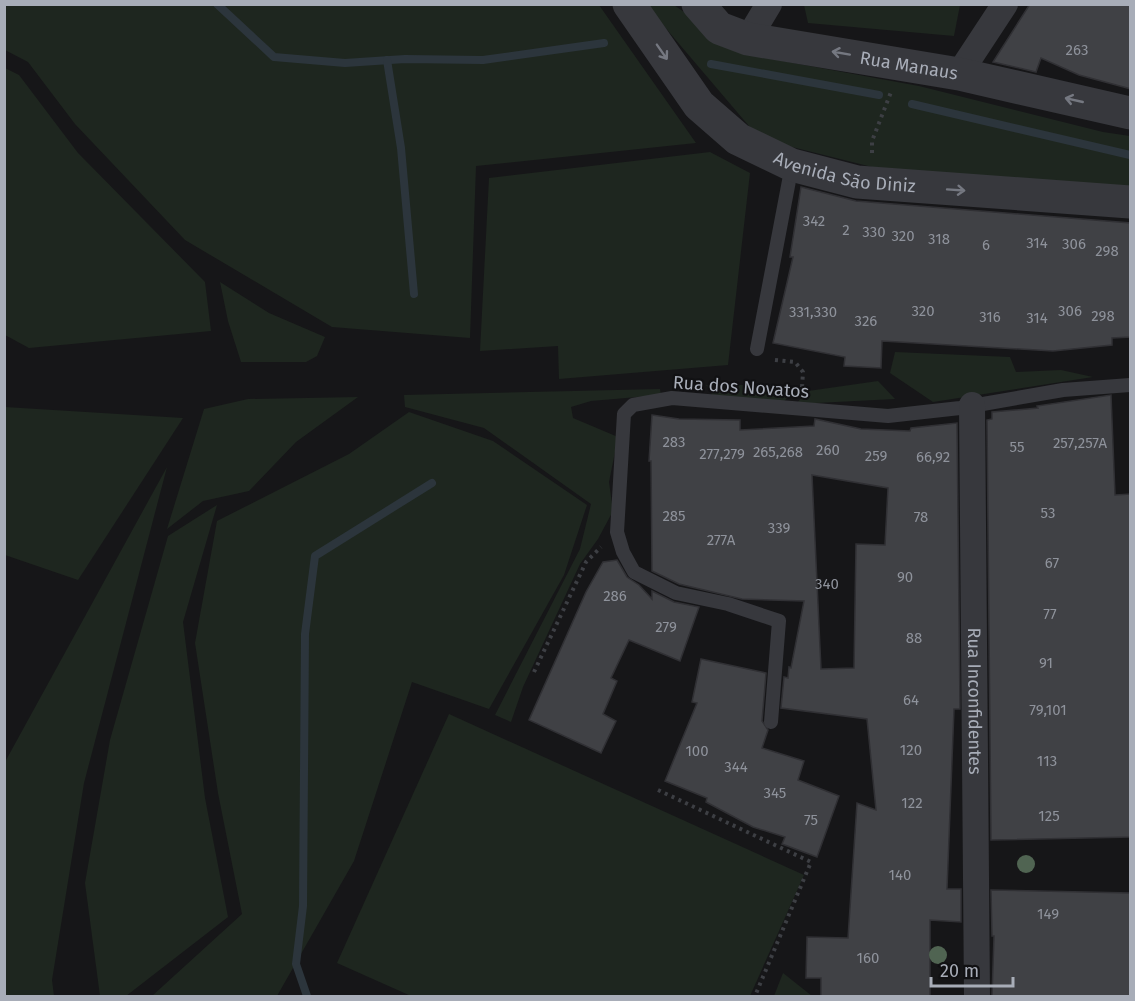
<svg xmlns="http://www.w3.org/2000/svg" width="1135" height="1001" font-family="'Fira Sans',sans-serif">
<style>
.green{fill:#1e261f}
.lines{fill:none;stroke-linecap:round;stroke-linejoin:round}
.stream{stroke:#2c353c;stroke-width:8}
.building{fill:#404145;stroke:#303034;stroke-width:1.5;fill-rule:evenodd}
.path{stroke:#3d3f44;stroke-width:4;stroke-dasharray:3 4.5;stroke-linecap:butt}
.service{stroke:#37383d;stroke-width:14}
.minor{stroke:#37383d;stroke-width:26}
.tertiary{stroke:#37383d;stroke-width:33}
.tree{fill:#506452}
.oneway{stroke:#757881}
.labels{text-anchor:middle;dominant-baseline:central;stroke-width:4.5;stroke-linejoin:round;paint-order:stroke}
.number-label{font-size:15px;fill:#8e929b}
.street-label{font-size:18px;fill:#a8adb8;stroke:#111113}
</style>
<rect width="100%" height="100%" fill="#161618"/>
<!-- green -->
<g class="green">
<polygon points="4,5 599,5 696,143 476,166 470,338 332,327 185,240 75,124 28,62 5,50"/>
<polygon points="646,5 674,5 744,54 919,86 1103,132 1130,136 1130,194 872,167 760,139"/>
<polygon points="804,5 804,4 960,5 954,36 808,23"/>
<polygon points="5,68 19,75 78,153 205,282 211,331 29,348 5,335"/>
<polygon points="710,152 750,173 728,365 559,379 558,346 480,351 489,178"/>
<polygon points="220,282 269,313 325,337 317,356 306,362 241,362 228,321"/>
<polygon points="895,352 1010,357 1016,372 1061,370 1093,377 933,402 890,373"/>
<polygon points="878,381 895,399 796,404 808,391"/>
<polygon points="706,385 788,385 792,394 783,402 710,397 712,394"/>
<polygon points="660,389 661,395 591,401 571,407 573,418 618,437 609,482 613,511 598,539 580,564 523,687 511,722 495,715 580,549 591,504 484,428 405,407 404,395"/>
<polygon points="358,397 296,442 249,491 203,501 167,529 204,409 248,399"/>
<polygon points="5,407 183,418 78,580 5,555"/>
<polygon points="409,412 493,441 587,505 564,575 489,709 412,682 354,861 277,996 152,996 242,914 218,793 195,643 217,521 349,454"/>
<polygon points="167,467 84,783 52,980 54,996 5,996 5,762"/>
<polygon points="217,505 183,622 205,798 228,917 126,996 100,996 85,883 110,740 168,536"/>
<polygon points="449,714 804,875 750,996 411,996 337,963"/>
<polygon points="783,973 812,996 774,996"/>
</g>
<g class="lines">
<!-- stream -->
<g class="stream">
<polyline points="217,4 274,57 345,63 405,59 483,60 604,43"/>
<polyline points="387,60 401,148 414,294"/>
<polyline points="711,64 879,95"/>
<polyline points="912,104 1130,155"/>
<polyline points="307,996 296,964 303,906 305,634 315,556 432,483"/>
</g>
</g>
<!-- building -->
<g class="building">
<polygon points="1030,4 1131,4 1131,89 1079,75 1041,58 1036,72 993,62"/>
<polygon points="801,187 856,201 1131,223 1131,337 1112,338 1112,345 1053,351 882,341 881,368 844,366 845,357 773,343 793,257 790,257"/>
<polygon points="1111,395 1115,495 1131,494 1131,837 991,840 987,420 992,419 992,412 1038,408 1037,406"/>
<path d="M652,415L679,419L740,420V430L814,426L815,419L861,429L910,431L911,428L957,423L960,709H954L947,889H961V922L930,920V996H821V978H806L807,937L848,938L857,803L876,810L867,719L781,708L784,677L788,678L789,667L791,668L804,601L742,599L679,584L652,571L651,461H649ZM812,475L888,488L885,545L856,544L854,668L821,669Z"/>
<polygon points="617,560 627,577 639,585 652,599 652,591 674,602 699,607 680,661 629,640 611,678 617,681 603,714 616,721 601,753 529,720 586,592 603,562"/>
<polygon points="701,659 766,673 762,721 768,730 762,748 804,761 798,780 839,796 817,857 782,844 785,837 753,827 706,802 707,798 665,781 697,703 692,702"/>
<polygon points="991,890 1131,893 1131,996 992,996 994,936 992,936"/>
</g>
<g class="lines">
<!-- path -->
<g class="path">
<polyline points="872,153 872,141 891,92"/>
<polyline points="775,360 795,362 803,372 802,388"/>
<polyline points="534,672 586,562 601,547"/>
<polyline points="658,790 811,862 755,996"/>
</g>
<!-- service -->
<g class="service">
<polyline points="757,349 792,165"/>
<polyline points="771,722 779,621 728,604 676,593 634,572 623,552 617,532 624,414 633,405 672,398 888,416 960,408 1063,390 1130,385"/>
</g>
<!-- minor -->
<g class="minor">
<polyline points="748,39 769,4"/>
<polyline points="959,74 1005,4"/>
<path id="s1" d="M972,405L977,996"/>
</g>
<!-- tertiary -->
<g class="tertiary">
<path id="s2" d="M629,4L699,105L738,139L792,165L857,182L1130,202"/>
<path id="s3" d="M698,4L719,28L748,39L959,74L1130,113"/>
</g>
</g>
<!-- trees -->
<g class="tree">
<circle cx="1026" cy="864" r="9"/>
<circle cx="938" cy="955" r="9"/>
</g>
<!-- one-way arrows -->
<defs><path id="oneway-shaft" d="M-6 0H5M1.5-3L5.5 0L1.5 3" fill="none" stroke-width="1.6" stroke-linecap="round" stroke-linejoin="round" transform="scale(1.5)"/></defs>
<g class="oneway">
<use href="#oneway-shaft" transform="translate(662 52) rotate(55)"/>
<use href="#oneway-shaft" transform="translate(841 53) rotate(-170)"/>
<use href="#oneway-shaft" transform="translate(1074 100) rotate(-167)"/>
<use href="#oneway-shaft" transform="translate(956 190) rotate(4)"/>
</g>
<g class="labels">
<!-- number labels -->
<g class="number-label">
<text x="1077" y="50">263</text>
<text x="814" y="221">342</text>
<text x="846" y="230">2</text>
<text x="874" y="232">330</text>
<text x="903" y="236">320</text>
<text x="939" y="239">318</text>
<text x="1037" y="243">314</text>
<text x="1074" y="244">306</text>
<text x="986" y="245">6</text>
<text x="1107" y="251">298</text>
<text x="923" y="311">320</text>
<text x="1070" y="311">306</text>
<text x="813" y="312">331,330</text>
<text x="1103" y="316">298</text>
<text x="990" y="317">316</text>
<text x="1037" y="318">314</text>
<text x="866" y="321">326</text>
<text x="674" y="442">283</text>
<text x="1080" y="443">257,257A</text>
<text x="1017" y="447">55</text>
<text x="828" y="450">260</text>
<text x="778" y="452">265,268</text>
<text x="722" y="454">277,279</text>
<text x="876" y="456">259</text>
<text x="933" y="457">66,92</text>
<text x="1048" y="513">53</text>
<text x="674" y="516">285</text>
<text x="921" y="517">78</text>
<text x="779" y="528">339</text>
<text x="721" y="540">277A</text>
<text x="1052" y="563">67</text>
<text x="905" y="577">90</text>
<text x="827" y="584">340</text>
<text x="615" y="596">286</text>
<text x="1050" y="614">77</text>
<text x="666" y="627">279</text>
<text x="914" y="638">88</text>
<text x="1046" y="663">91</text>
<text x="911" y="700">64</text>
<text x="1048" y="710">79,101</text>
<text x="911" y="750">120</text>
<text x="697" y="751">100</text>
<text x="1047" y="761">113</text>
<text x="736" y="767">344</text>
<text x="775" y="793">345</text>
<text x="912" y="803">122</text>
<text x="1049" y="816">125</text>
<text x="811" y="820">75</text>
<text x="900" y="875">140</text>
<text x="1048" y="914">149</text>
<text x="868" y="958">160</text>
</g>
<!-- street labels -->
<g class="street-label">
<text stroke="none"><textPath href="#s3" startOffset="226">Rua Manaus</textPath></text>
<text stroke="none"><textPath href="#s2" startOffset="288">Avenida São Diniz</textPath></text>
<text transform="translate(741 387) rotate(4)">Rua dos Novatos</text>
<text stroke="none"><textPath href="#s1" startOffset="296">Rua Inconfidentes</textPath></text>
</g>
</g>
<!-- border -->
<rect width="1135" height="1001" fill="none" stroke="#a8adb8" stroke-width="12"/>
<!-- scale -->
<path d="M931 977v9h82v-9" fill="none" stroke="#a8adb8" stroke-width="3"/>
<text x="940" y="977" font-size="18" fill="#a8adb8" stroke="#111113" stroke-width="4.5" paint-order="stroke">20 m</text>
</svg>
